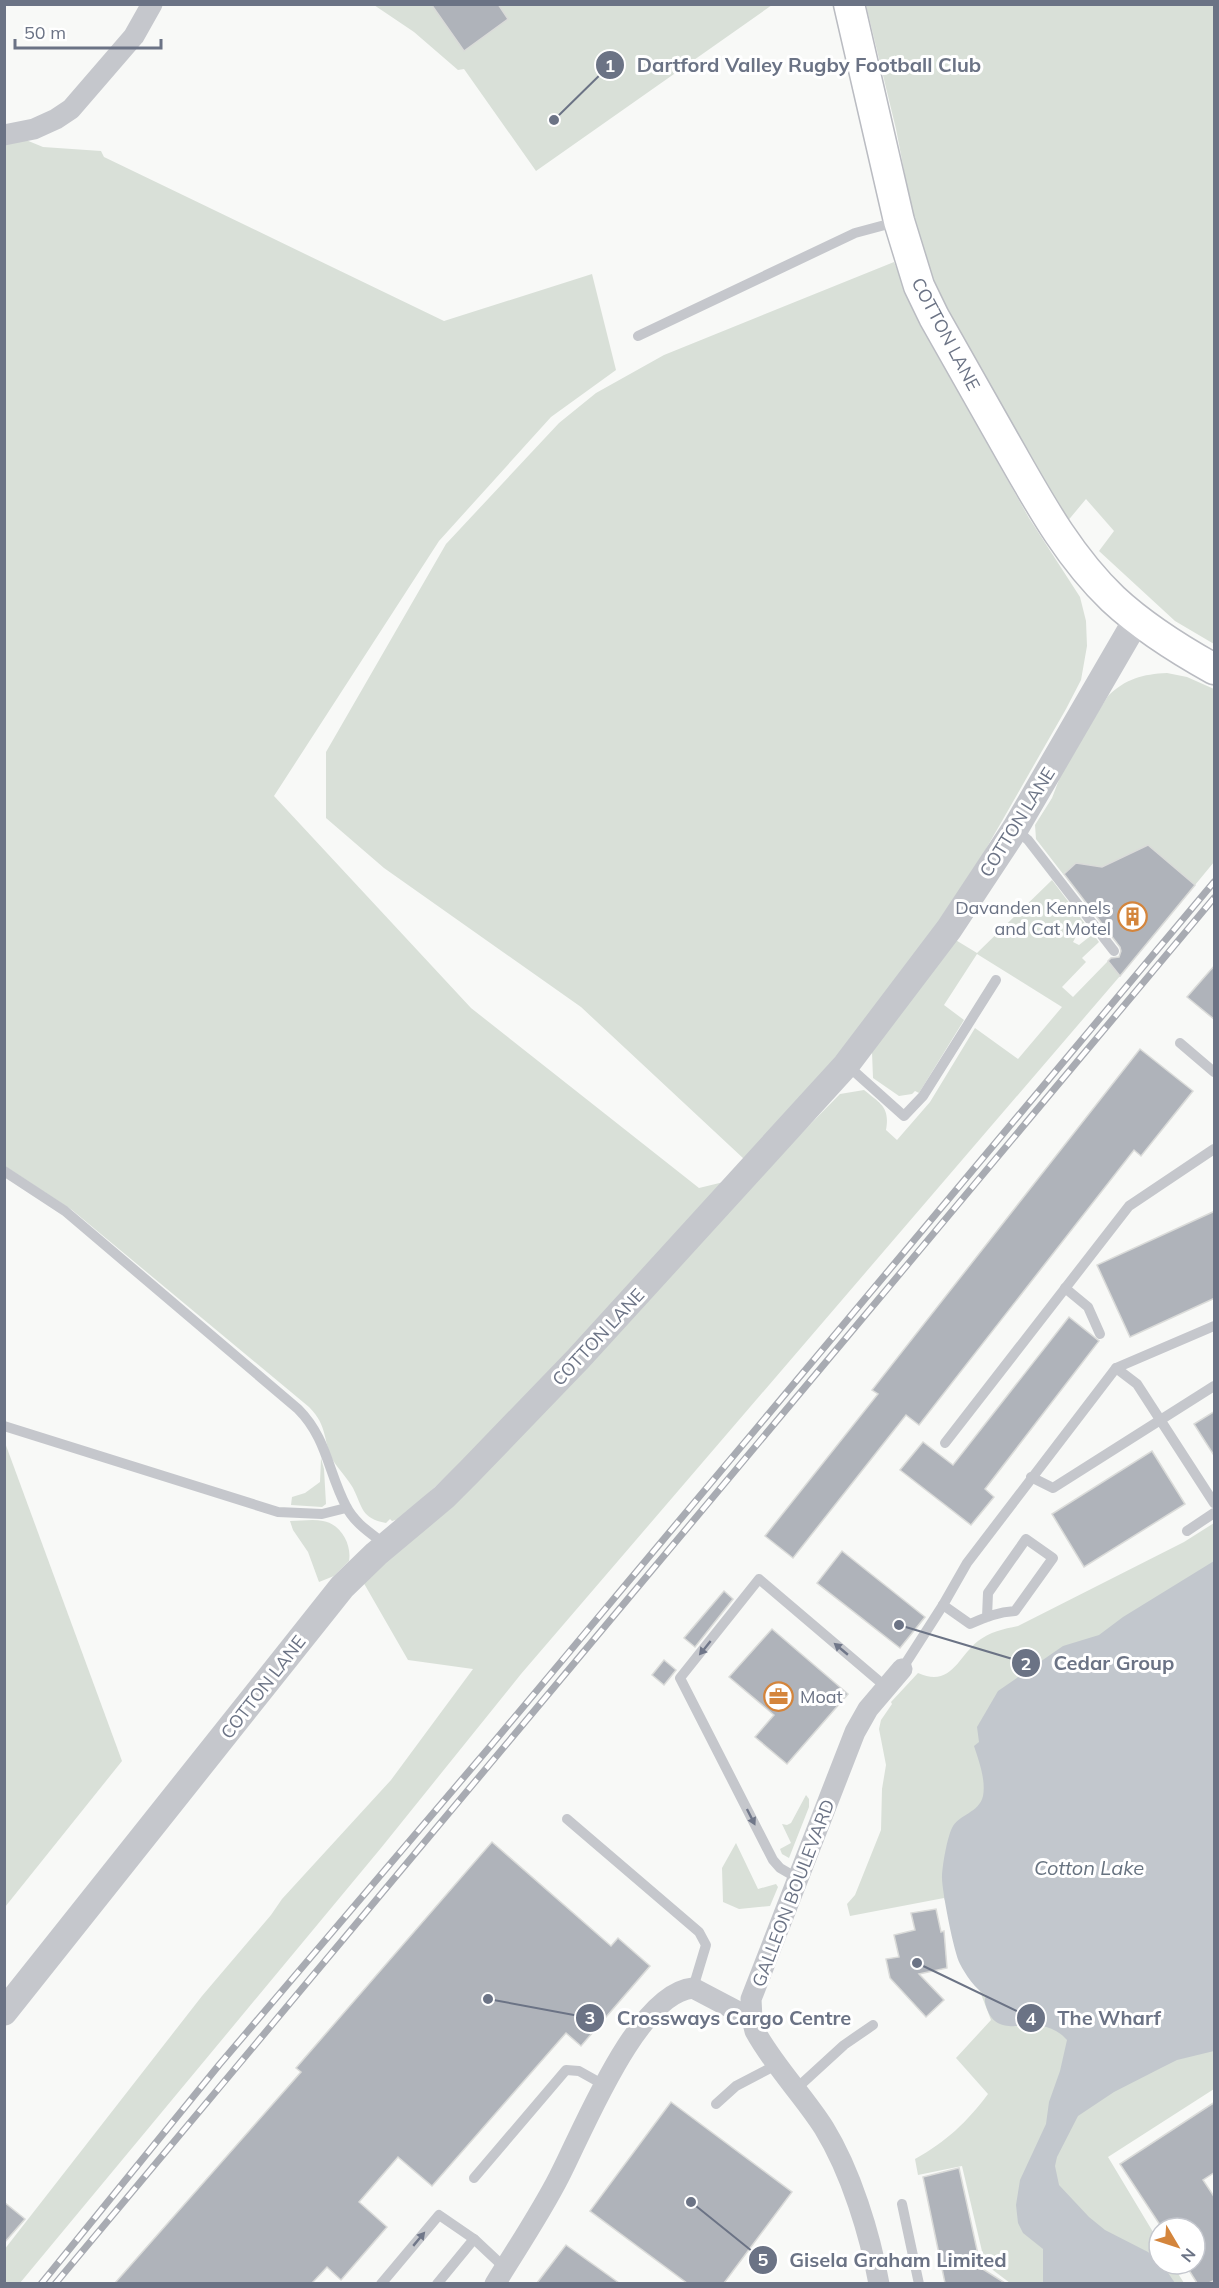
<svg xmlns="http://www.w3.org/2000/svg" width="1219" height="2288" font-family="Mulish,sans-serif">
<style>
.green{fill:#d9e0d8}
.water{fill:#c2c7cd}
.building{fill:#afb3ba;stroke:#dadbd9;stroke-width:1.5}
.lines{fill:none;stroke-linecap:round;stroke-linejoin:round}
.secondary-casing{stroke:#babcc2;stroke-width:33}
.service{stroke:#c5c7cc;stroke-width:10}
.minor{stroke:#c5c7cc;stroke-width:21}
.tertiary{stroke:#c5c7cc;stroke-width:27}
.secondary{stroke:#fff;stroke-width:30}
.rail-casing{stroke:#a8abb2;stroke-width:7}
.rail{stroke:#fff;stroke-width:4.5;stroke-dasharray:14;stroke-linecap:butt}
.oneway{fill:#707789}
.labels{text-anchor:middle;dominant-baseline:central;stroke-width:6;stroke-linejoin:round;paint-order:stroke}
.street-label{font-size:18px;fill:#6b7385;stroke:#fff}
.poi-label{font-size:18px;fill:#6b7385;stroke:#fff;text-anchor:end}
.water-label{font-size:20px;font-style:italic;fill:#677380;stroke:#fff}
.leader{fill:none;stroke:#6b7385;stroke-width:2}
.callout-dot{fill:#6b7385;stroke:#fff;stroke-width:2}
.mark-label{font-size:18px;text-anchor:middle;font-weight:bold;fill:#fff}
.callout-label{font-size:20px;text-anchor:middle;font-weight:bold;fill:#6b7385;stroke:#fff;stroke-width:6;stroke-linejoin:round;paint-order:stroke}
</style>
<rect width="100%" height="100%" fill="#f8f9f7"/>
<!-- green -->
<g class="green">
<polygon points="374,5 772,5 536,171 464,69 458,70 414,32"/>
<polygon points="866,5 1214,5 1214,644 1175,621 1099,551 1114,531 1086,499 1066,523 960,339 920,253 896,129"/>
<path d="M26,140L43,147L101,151L104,157L444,321L592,274L616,370L551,417L439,541L274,796L471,1008L699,1188L736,1179L526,1401L402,1518L392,1521L390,1519L386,1523C361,1518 363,1508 353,1488C348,1479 340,1471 334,1462C322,1441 329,1427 309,1407L72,1210L5,1166V143Z"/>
<polygon points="894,262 920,325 1029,518 1080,597 1086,621 1087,646 1081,680 1066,709 951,910 852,1044 744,1159 581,1007 384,868 326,818 326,752 446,544 559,423 596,393 664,355"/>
<path d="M1167,673L1187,677L1214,689V862L1195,885L1148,845L1102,867L1076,863L1063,874L1036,839L1035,825L1052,798L1065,764L1108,696C1125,679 1143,674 1167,673Z"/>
<path d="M1052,880L1086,925L1079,931L1073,942L1079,945L1093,934L1099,942L1082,958L1086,962L1062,987L1073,997L1108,961L1120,976L521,1674L381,1848L20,2283H5L4,2250L202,1996L271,1915L282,1899L391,1780L473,1669L408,1660L362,1580L840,1094L864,1090C881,1104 890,1107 886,1130L897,1140L930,1102L975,1028L1018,1059L1062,1007L977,954L944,1005L964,1020L919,1093L915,1091L912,1094L899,1096L873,1078L872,1052L954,939L977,953Z"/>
<polygon points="4,1440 122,1761 5,1907 4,1907"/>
<polygon points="321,1458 324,1469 326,1504 322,1507 291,1505 292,1497 305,1493 320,1482"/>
<path d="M290,1521C301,1521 313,1519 323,1521C341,1524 352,1545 349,1561L334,1576L319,1582L308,1552L293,1530Z"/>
<path d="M1214,1523V2089L1108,2157L1159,2242V2264H1172L1184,2283H1010L985,2264L962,2166L918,2175L915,2159C946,2142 967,2122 988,2094L956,2058L991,2020L944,1898L850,1916L847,1904L855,1895L881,1830L882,1789L886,1765L879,1729L881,1720L892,1704L891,1702L918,1673C951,1688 958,1657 978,1641C990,1632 1003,1629 1018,1626L1184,1542Z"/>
<polygon points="806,1795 809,1799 809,1807 789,1858 782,1854 780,1849 791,1843 782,1824 787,1825 791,1823"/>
<polygon points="736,1843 758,1889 776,1884 778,1887 770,1906 739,1909 723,1902 722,1868"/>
</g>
<!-- water -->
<path class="water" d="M1214,1561V2051L1177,2060L1161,2068L1114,2092L1078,2116L1057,2157L1055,2166L1059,2185L1089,2217L1105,2230L1148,2252L1159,2261V2264H1162L1175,2283H1043V2249L1023,2233L1018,2223L1016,2205L1020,2180L1046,2124L1049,2102L1060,2071L1067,2040C1060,2032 1052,2028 1042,2026C1022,2022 997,2036 987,2009C985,2003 984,2001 986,1995C976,1990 965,1974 960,1964C954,1953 942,1891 942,1878C942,1867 947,1838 952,1828C959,1814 979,1813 983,1796C986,1780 979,1761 974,1746L979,1742L977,1727L998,1691L1063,1646L1099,1635L1123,1617Z"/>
<!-- building -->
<g class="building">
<polygon points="431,4 498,4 508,19 464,51"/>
<polygon points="1148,845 1195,885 1120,976 1108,961 1111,958 1119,957 1121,951 1120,947 1064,874 1076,863 1102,867"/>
<polygon points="1215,965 1215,1020 1187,997"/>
<polygon points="1140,1049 1193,1091 1141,1156 1134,1150 919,1425 906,1415 793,1558 765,1536 878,1394 872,1390"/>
<polygon points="1215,1211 1215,1298 1130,1337 1097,1265"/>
<polygon points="1069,1317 1099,1341 985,1489 994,1497 971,1525 900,1470 923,1442 953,1465"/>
<polygon points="1215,1411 1215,1457 1194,1424"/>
<polygon points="1152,1451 1185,1504 1084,1567 1052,1514"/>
<polygon points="842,1551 925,1617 900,1648 817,1583"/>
<polygon points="724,1591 733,1599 695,1647 684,1638"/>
<polygon points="772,1629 848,1694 787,1764 755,1737 774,1715 729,1677"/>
<polygon points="664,1660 676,1670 664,1685 652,1675"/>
<polygon points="492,1842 611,1946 618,1938 650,1966 581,2046 566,2033 432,2186 398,2157 359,2202 387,2227 341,2280 327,2267 312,2283 115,2283 301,2072 296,2068"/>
<polygon points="936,1909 941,1932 944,1931 947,1968 919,1974 944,2000 926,2017 890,1978 886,1959 899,1957 894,1935 915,1930 911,1913"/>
<polygon points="671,2102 792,2192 724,2283 687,2283 590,2211"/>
<polygon points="1215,2102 1215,2172 1203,2180 1215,2198 1215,2280 1209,2283 1197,2283 1185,2264 1195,2264 1195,2228 1162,2228 1120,2164"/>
<polygon points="959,2168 981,2268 1005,2283 945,2283 923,2177"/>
<polygon points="4,2202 25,2219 4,2243"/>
<polygon points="566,2245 619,2283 537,2283"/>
</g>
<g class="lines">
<defs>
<path id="secondary" d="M849,4L899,221L919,286L934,317C959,362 985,407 1011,453C1040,504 1069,557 1113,599C1143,627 1178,649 1214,669"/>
</defs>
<!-- secondary casing -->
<use href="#secondary" class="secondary-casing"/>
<!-- service -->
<g class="service">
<polyline points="638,336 855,233 896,222"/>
<polyline points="1015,829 1028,840 1114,951"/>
<polyline points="1180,1043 1214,1072"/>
<polyline points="847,1065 904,1116 923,1096 996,980"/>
<path d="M4,1171L65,1211L298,1409C327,1438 328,1472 346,1506C354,1523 372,1534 386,1545"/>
<polyline points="1065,1288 1088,1307 1100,1334"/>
<polyline points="1116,1368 1137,1384 1214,1503"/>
<polyline points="4,1426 278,1512 322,1514 346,1508"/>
<polyline points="945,1443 1129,1206 1214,1149"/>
<polyline points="1031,1477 1053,1488 1214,1386"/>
<polyline points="1187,1531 1214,1513"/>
<path d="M943,1605L970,1624C986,1617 998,1612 1015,1611L1053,1558L1026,1539L988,1593L987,1617"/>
<polyline points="902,1669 943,1605 967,1563 1116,1368 1214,1326"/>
<polyline points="567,1819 699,1932 706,1945 693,1988"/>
<polyline points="799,1879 780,1868 773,1860 680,1678 759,1579 886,1687"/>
<polyline points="797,2088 844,2045 873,2025"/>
<polyline points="716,2104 736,2086 778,2064"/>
<polyline points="474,2178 566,2070 579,2071 604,2085"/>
<polyline points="902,2204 919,2284"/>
<polyline points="381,2284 439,2215 474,2239 505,2268"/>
<polyline points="437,2284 474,2239"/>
</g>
<!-- minor -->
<g class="minor">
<polyline points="4,135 34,129 56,119 71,109 134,36 152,4"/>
<path d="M495,2284C517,2248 540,2214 559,2177C583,2131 637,1993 693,1988L752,2019"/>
<path d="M879,2284C870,2234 851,2172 824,2128C803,2095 774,2066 755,2031L752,2019L751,1999L855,1732L868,1709L902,1669"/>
</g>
<!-- tertiary -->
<polyline class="tertiary" points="4,2012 342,1587 376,1554 444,1497 469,1472 578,1359 846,1065 949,929 1015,829 1137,619"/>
<!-- secondary -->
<use href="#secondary" class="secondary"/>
<defs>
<g id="rail">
<polyline points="41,2284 219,2065 493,1743 1214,882"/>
<polyline points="55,2284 1214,898"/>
</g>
</defs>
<!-- rail casing -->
<use href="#rail" class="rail-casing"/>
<!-- rail -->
<use href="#rail" class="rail"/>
</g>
<!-- one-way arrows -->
<defs><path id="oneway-solid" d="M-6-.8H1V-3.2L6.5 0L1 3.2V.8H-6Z" transform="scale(1.5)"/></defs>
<g class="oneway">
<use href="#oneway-solid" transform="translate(705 1648) rotate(129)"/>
<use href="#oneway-solid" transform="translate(841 1649) rotate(-140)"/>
<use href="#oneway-solid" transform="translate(751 1817) rotate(63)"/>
<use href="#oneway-solid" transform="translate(419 2239) rotate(-50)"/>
</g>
<!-- icons -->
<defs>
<symbol id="building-ring" viewBox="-11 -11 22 22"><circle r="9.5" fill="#fff" stroke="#d4853c" stroke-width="1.5"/><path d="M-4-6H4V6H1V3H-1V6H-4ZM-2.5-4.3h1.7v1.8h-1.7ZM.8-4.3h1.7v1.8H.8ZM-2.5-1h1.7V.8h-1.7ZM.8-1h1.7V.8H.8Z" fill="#d4853c"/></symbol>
<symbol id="office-ring" viewBox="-11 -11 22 22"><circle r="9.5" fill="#fff" stroke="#d4853c" stroke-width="1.5"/><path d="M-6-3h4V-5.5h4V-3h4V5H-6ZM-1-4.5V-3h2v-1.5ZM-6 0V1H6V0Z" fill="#d4853c"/></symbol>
</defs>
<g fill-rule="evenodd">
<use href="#building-ring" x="1116" y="900" width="33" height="33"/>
<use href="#office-ring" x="762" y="1680" width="33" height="33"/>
</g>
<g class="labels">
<!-- street labels -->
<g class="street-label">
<text transform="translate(946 334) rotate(62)">COTTON LANE</text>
<text transform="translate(1017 822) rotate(-58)">COTTON LANE</text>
<text transform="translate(598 1337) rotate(-47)">COTTON LANE</text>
<text transform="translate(263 1687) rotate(-52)">COTTON LANE</text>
<text transform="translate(793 1893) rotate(-69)">GALLEON BOULEVARD</text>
</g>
<!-- poi labels -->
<g class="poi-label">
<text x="1111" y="907">Davanden Kennels<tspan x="1111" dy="21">and Cat Motel</tspan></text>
<text x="800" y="1696" text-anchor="start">Moat</text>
</g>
<!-- water labels -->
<g class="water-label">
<text x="1089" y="1867">Cotton Lake</text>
</g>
</g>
<!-- callouts -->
<path class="leader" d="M554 120L610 65M899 1625L1026 1663M488 1999L590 2018M917 1963L1031 2018M691 2202L763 2260"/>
<g class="callout-dot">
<circle cx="554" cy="120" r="6"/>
<circle cx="899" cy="1625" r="6"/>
<circle cx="488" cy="1999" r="6"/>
<circle cx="917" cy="1963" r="6"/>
<circle cx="691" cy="2202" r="6"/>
<circle cx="610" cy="65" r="15"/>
<circle cx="1026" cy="1663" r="15"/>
<circle cx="590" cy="2018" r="15"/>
<circle cx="1031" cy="2018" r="15"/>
<circle cx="763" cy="2260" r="15"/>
</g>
<g class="mark-label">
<text x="610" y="72">1</text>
<text x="1026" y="1670">2</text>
<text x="590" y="2024">3</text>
<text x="1031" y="2025">4</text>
<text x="763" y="2266">5</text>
</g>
<g class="callout-label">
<text x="809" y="72">Dartford Valley Rugby Football Club</text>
<text x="1114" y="1670">Cedar Group</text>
<text x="734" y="2025">Crossways Cargo Centre</text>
<text x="1109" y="2025">The Wharf</text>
<text x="898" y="2267">Gisela Graham Limited</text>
</g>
<!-- border -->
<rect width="1219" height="2288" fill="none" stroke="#6b7385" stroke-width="12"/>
<!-- north arrow -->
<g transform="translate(1177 2246) rotate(129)"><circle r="28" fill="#ffffff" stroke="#c4c7ce" stroke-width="1.5"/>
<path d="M0-4.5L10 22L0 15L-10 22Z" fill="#d4853c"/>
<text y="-9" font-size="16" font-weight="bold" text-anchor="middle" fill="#6b7385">N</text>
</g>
<!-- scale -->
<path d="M15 39v9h146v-9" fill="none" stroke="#6b7385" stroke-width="3"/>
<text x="24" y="39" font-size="18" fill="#6b7385" stroke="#ffffff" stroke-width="4.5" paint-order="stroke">50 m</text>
</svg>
